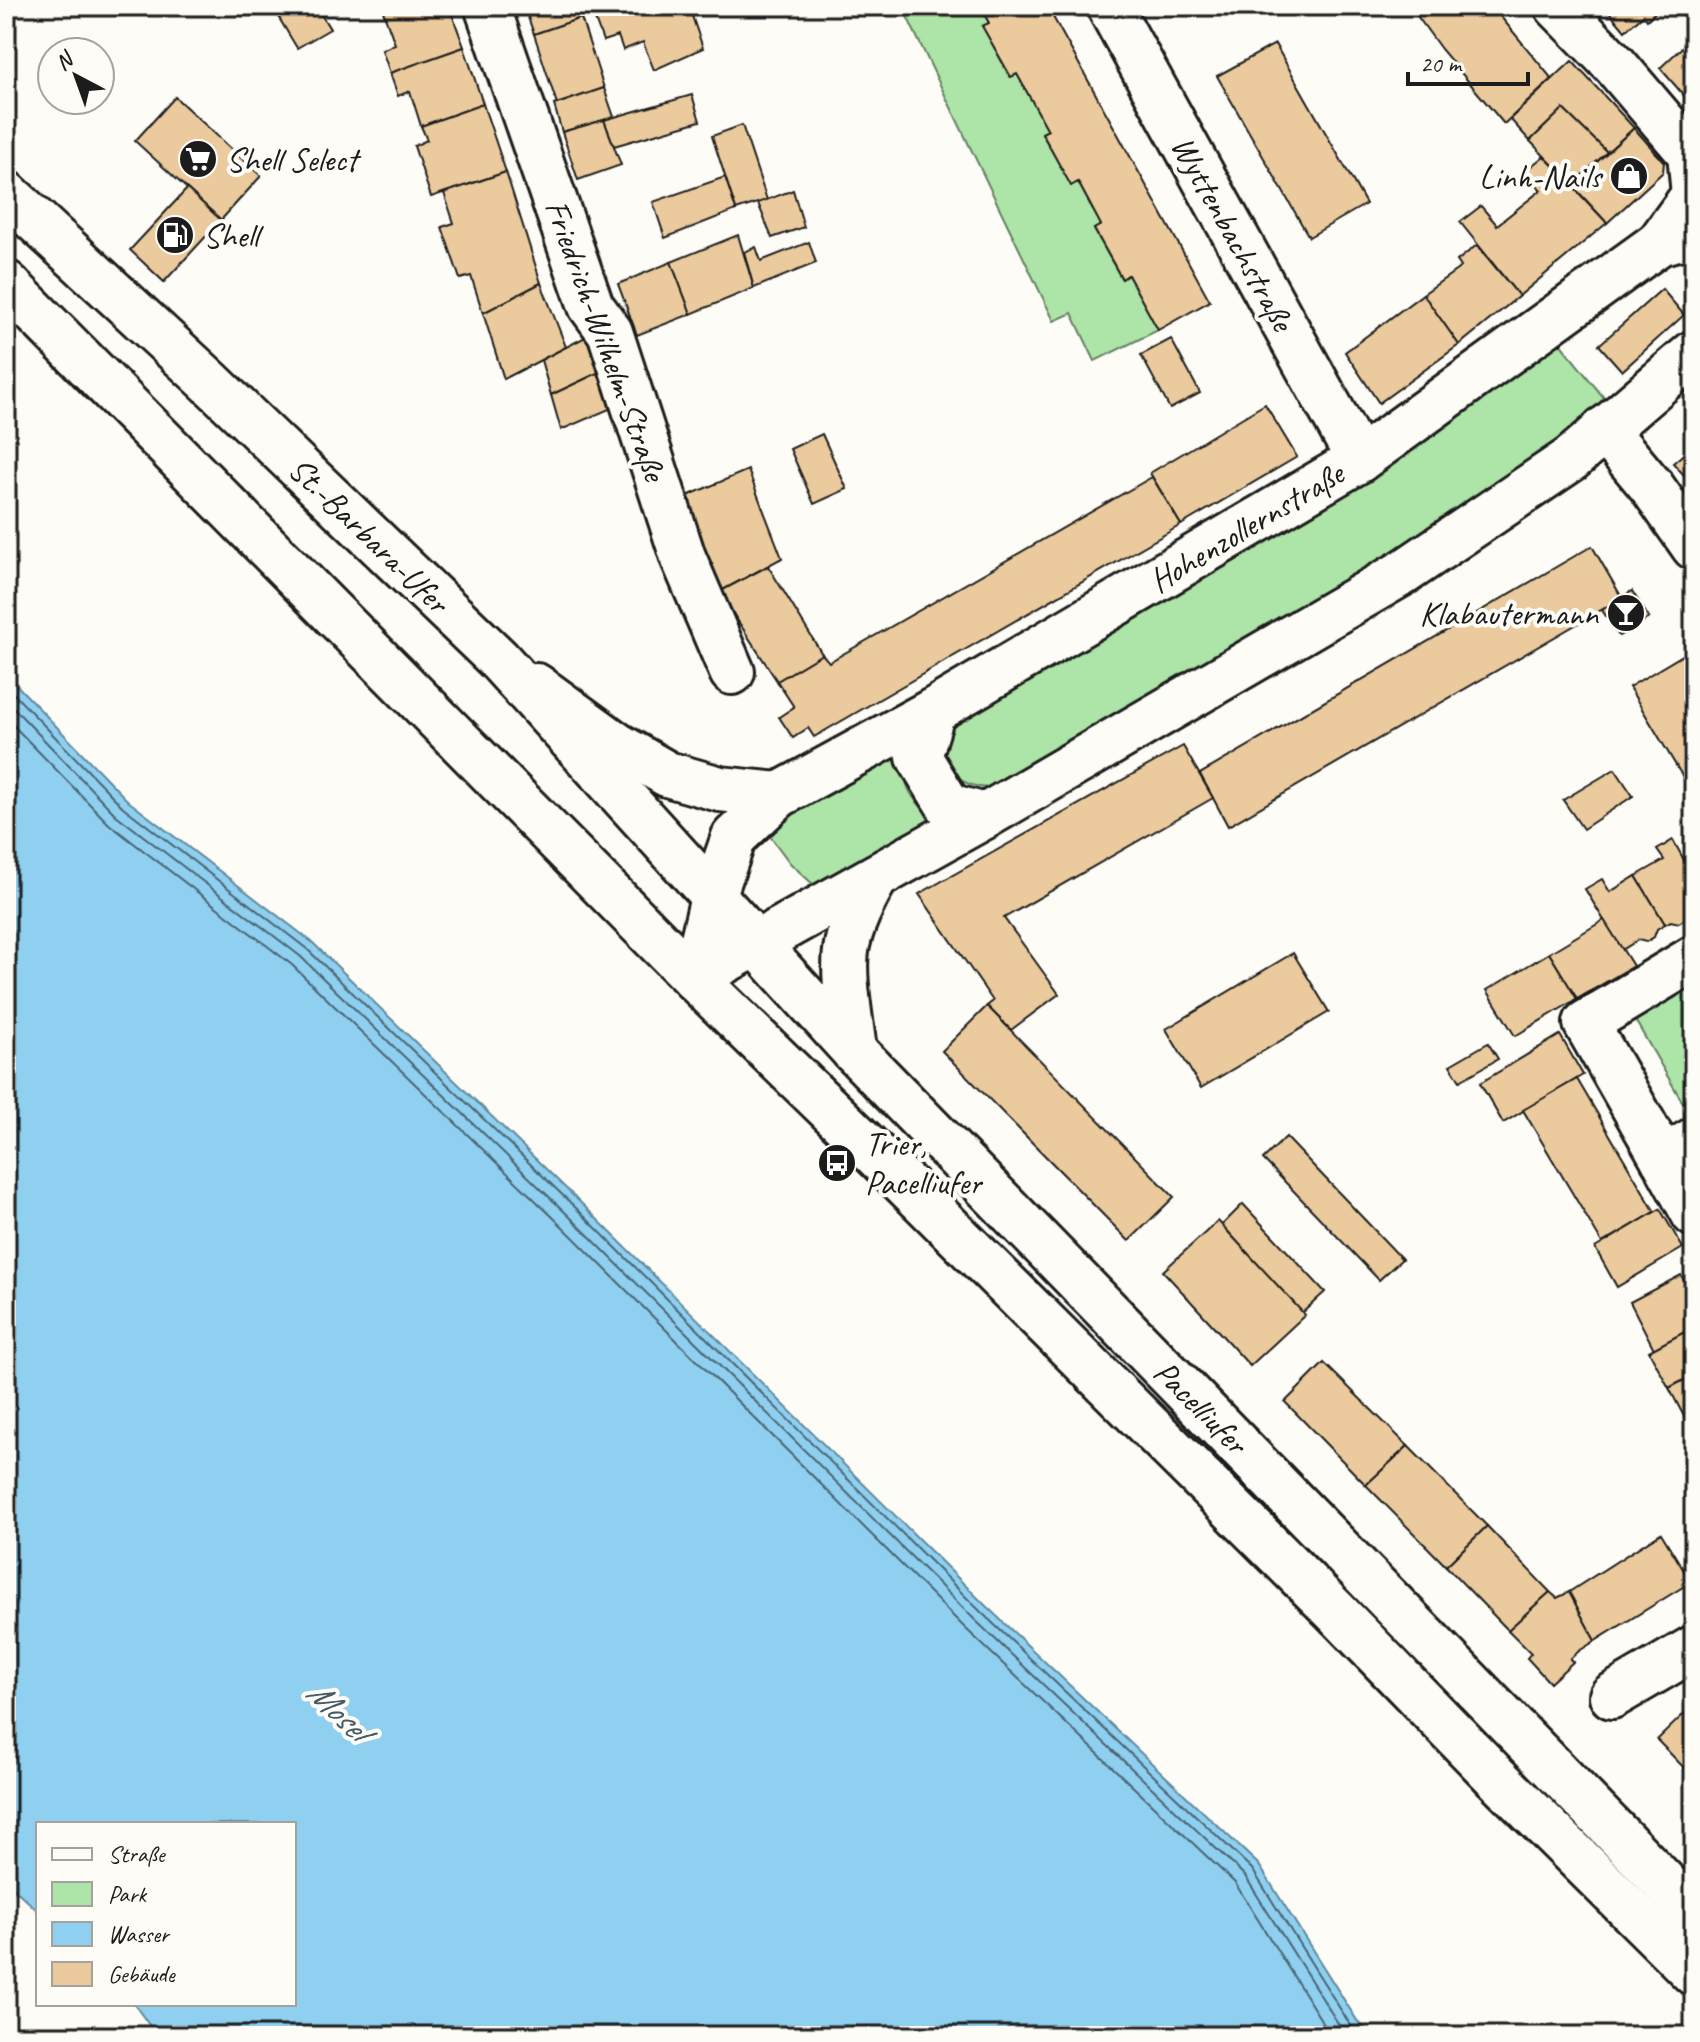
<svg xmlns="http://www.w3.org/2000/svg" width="1700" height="2042" font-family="Caveat,sans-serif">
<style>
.green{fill:#ade4a7;stroke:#648062;stroke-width:2}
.water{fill:#8fd0f0;stroke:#61889b;stroke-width:2}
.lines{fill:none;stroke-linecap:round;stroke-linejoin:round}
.shore{stroke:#4a6471;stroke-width:2}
.building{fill:#ebcb9d;stroke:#1c1c1c;stroke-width:2}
.street-casing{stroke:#1c1c1c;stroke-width:50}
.secondary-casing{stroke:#1c1c1c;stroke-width:50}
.primary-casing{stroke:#1c1c1c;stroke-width:50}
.street{stroke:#fdfcf7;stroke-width:44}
.secondary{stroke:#fdfcf7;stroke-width:44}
.primary{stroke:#fdfcf7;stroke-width:44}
.labels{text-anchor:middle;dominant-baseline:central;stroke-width:8;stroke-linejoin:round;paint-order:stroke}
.poi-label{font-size:34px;fill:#1c1c1c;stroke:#fdfcf7;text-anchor:start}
.street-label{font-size:34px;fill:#1c1c1c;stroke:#fdfcf7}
.water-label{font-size:36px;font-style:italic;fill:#445b66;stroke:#fdfcf7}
</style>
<rect width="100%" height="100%" fill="#fdfcf7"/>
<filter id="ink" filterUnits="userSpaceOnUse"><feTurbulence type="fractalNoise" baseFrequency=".0125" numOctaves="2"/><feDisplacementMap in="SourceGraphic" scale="16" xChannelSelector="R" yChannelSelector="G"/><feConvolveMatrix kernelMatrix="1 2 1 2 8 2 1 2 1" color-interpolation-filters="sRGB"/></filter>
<g filter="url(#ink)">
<!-- green -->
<g class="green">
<polygon points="902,6 980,6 989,23 983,27 1010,77 1017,74 1048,130 1042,134 1071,185 1078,182 1101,225 1094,230 1121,278 1128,275 1158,330 1095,361 1072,313 1054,321"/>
<path d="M1559,342L1609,404L1411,547L998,789C963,787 959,782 941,753L947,731L961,716L1346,493Z"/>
<path d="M907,744C900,784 907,794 936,822L816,887L790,863L767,832L776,823Z"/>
<polygon points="1694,977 1694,1096 1683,1103 1631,1013"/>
</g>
<!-- water -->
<polygon class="water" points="6,674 128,801 312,942 583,1205 986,1606 1259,1865 1358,2022 1373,2036 157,2036 134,2004 294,2004 294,1824 38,1824 38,1911 6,1881"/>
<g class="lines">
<!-- shore -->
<g class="shore">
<polyline points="6,686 123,807 307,949 578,1210 981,1612 1252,1869 1351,2026 1361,2036"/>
<polyline points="6,700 116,815 300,956 571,1218 974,1619 1245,1876 1346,2036"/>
<polyline points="6,718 109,824 292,965 562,1226 965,1628 1235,1883 1331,2036"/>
</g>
</g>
<!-- building -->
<g class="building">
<polygon points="299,6 316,6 330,29 297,48 279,18"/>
<polygon points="397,6 449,6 464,47 390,73 382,50 395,44 383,11"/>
<polygon points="524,6 591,6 593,14 534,34"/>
<polygon points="599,6 621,6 601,12"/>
<polygon points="621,6 673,6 676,15 690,10 703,48 654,70 643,42 623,50 618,36 603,41 593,14"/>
<polygon points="980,6 1047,6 1210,301 1158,330 1128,275 1122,279 1094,229 1101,225 1078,182 1071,186 1042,133 1048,130 1017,74 1011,77 982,26 989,23"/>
<polygon points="1168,6 1189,6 1173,15"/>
<polygon points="1410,6 1492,6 1552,79 1504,124 1441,49"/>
<polygon points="1604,6 1662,6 1647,20 1643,15 1625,31"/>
<polygon points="581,18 604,88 557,104 534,34"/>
<polygon points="1694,36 1694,107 1660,68"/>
<polygon points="1275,44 1366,204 1309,237 1217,76"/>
<polygon points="464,47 483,104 421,126 410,91 398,96 390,73"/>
<polygon points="1572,61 1634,128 1607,152 1563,109 1530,141 1510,119"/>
<polygon points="604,88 614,117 562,132 554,105"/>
<polygon points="692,95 700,121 614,146 604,120"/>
<polygon points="175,97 261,176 221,220 135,141"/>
<polygon points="483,104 506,172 431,197 414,146 427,140 421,126"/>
<polygon points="1563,109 1607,152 1572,185 1530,141"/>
<polygon points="604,120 621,165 578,180 562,132"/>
<polygon points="742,125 767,200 736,210 712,136"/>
<polygon points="1634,128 1664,162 1663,172 1607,223 1572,185"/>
<polygon points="1544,156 1607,223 1519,296 1460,222 1481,206 1497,225 1541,190 1525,171"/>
<polygon points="506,172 541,283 483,313 471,276 460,279 442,227 454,223 444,193"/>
<polygon points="725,177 736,210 665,238 653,202"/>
<polygon points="187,189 221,220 164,282 130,250"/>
<polygon points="793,190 804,227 772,238 758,203"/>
<polygon points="738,235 754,288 691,314 671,262"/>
<polygon points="809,242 816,263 754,288 744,252 756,247 761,261"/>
<polygon points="1477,245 1519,296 1459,345 1423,294 1461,267 1457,261"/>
<polygon points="671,262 691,314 637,335 618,284"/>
<polygon points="541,283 566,347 504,379 483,313"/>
<polygon points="1662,289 1684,315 1622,371 1599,345"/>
<polygon points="1423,294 1459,345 1379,403 1345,352"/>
<polygon points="595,332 604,370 551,395 541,360"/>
<polygon points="1171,339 1200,393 1170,409 1141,355"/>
<polygon points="604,370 614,407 561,430 551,395"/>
<polygon points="1265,404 1297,457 1181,525 1150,473"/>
<polygon points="822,434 847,489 814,504 790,449"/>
<polygon points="1694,445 1694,486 1673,463"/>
<polygon points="748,470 782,558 719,592 680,499"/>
<polygon points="1152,477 1181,525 814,737 808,728 793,738 779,717 794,707 777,681 822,654 829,662"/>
<polygon points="1592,546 1622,598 1228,826 1200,774"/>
<polygon points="768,566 822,654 777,681 719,592"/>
<polygon points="1632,591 1649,618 1619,636 1602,610"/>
<polygon points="1683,655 1694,674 1694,787 1690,789 1629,687"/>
<polygon points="1183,746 1213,798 1004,918 1059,994 1011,1030 987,1006 993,1001 919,894"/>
<polygon points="1615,769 1633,796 1583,829 1563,800"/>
<polygon points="1673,840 1694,878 1694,907 1690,909 1688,917 1679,923 1671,921 1665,924 1636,876 1664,860 1657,850"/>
<polygon points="1636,876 1665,924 1657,929 1654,937 1646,942 1638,940 1622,950 1585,889 1602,879 1610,892"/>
<polygon points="1604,920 1633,966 1577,999 1549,953"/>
<polygon points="1293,953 1329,1012 1201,1088 1166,1029"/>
<polygon points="1549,953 1577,999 1515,1036 1487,990"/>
<polygon points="987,1006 1174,1197 1129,1241 942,1051"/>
<polygon points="1560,1035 1583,1075 1503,1123 1480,1083"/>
<polygon points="1488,1043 1498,1059 1460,1081 1450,1065"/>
<polygon points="1577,1079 1655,1212 1602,1243 1523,1110"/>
<polygon points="1286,1137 1402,1259 1379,1280 1263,1159"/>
<polygon points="1243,1204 1325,1292 1302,1313 1222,1225"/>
<polygon points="1660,1209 1683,1248 1617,1287 1595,1248"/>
<polygon points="1218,1221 1305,1315 1250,1366 1163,1271"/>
<polygon points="1681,1275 1694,1299 1694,1327 1654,1349 1630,1302"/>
<polygon points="1694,1327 1694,1375 1669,1388 1649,1351"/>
<polygon points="1324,1363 1408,1446 1366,1485 1285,1402"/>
<polygon points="1694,1375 1694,1418 1687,1422 1669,1388"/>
<polygon points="1694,1418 1694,1435 1687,1422"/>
<polygon points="1408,1446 1487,1526 1446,1566 1366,1485"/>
<polygon points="1487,1526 1550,1592 1508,1630 1446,1566"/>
<polygon points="1661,1533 1691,1582 1595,1641 1569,1592"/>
<polygon points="1550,1592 1557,1598 1569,1592 1595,1641 1579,1651 1570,1659 1573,1662 1550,1683 1527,1658 1531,1653 1508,1630"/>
<polygon points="1694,1704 1694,1778 1657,1740"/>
</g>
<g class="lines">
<defs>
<g id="street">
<polyline points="487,6 591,306 610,332 683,557 732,672"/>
<polyline points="1109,6 1359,460"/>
<polyline points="1557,6 1615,65 1690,153 1694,195 1659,243"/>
<polyline points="1604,429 1652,487 1694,547"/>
<polyline points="1694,958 1586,1023 1663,1158 1694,1140"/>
<polyline points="1663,1158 1694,1214"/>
<polyline points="1612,1696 1694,1648"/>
</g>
<g id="secondary">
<polyline points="536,686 617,745 667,774 720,789 779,795"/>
<polyline points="933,711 919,757 949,806 985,816"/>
<polyline points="694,978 713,897 734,837 779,795 933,711 1359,460 1659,243 1694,233"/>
<polyline points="694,978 985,816 1404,572 1571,459 1694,353"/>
<path d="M854,1051C851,1022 841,973 847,945C852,921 864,898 876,877"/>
</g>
<g id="primary">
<polyline points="6,193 209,381 498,659 854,1051 1694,1913"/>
<polyline points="6,283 694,978 861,1140 1335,1611 1496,1777 1694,1973"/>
</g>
</defs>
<!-- street casing -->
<use href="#street" class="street-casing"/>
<!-- secondary casing -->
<use href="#secondary" class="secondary-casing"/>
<!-- primary casing -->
<use href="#primary" class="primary-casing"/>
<!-- street -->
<use href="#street" class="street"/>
<!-- secondary -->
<use href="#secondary" class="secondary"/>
<!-- primary -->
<use href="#primary" class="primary"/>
</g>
</g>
<!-- icons -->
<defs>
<symbol id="supermarket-disc" viewBox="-11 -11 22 22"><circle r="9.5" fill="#1c1c1c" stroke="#fdfcf7"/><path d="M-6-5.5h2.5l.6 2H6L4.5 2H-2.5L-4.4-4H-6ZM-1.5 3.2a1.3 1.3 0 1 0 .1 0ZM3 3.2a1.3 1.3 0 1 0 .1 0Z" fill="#fff"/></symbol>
<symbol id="shop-disc" viewBox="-11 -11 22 22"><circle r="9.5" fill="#1c1c1c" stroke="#fdfcf7"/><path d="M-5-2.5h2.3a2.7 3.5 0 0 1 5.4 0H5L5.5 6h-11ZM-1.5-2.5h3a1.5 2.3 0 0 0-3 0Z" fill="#fff"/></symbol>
<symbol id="fuel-disc" viewBox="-11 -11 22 22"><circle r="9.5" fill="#1c1c1c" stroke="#fdfcf7"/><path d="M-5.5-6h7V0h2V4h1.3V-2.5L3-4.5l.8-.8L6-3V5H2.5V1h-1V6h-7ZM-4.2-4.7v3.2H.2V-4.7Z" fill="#fff"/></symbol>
<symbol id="bar-disc" viewBox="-11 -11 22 22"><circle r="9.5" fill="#1c1c1c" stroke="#fdfcf7"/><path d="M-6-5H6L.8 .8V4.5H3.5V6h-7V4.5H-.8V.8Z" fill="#fff"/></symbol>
<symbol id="bus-disc" viewBox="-11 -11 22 22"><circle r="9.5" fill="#1c1c1c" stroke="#fdfcf7"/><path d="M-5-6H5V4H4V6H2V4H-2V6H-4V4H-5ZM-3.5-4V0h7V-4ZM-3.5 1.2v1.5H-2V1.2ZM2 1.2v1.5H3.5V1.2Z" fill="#fff"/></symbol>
</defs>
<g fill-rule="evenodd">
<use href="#supermarket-disc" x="176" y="137" width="44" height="44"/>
<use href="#shop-disc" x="1607" y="154" width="44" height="44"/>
<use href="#fuel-disc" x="153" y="213" width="44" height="44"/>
<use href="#bar-disc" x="1604" y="591" width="44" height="44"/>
<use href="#bus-disc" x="815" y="1141" width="44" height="44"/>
</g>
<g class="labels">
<!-- poi labels -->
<g class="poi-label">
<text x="226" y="159">Shell Select</text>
<text x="1601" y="176" text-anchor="end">Linh-Nails</text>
<text x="203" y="235">Shell</text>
<text x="1598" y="613" text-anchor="end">Klabautermann</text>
<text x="865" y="1143">Trier,<tspan x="865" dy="39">Pacelliufer</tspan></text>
</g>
<!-- street labels -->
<g class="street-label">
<text transform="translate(1233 233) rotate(61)">Wyttenbachstraße</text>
<text transform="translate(606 340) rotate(70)">Friedrich-Wilhelm-Straße</text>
<text transform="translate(1246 527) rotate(-31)">Hohenzollernstraße</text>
<text transform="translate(369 535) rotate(44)">St.-Barbara-Ufer</text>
<text transform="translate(1201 1407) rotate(45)">Pacelliufer</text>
</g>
<!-- water labels -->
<g class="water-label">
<text transform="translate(338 1710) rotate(44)">Mosel</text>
</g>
</g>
<!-- margin -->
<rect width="1700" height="2042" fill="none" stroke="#fdfcf7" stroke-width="32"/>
<rect x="16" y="16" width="1668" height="2010" fill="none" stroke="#1c1c1c" stroke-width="3" filter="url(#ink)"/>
<!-- legend -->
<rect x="36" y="1822" width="260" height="184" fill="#fdfcf7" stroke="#a3a29f" stroke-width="2"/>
<rect x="52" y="1848" width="40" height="12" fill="#fdfcf7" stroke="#a3a29f" stroke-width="2"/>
<text x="108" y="1862" font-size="24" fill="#1c1c1c">Straße</text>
<rect x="52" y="1882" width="40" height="24" fill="#ade4a7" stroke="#a3a29f" stroke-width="2"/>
<text x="108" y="1902" font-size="24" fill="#1c1c1c">Park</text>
<rect x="52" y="1922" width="40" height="24" fill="#8fd0f0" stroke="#a3a29f" stroke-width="2"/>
<text x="108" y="1942" font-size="24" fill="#1c1c1c">Wasser</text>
<rect x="52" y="1962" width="40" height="24" fill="#ebcb9d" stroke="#a3a29f" stroke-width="2"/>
<text x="108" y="1982" font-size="24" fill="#1c1c1c">Gebäude</text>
<!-- north arrow -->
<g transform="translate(76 76) rotate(319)"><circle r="38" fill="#fdfcf7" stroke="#a3a29f" stroke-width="2"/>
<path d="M0-6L14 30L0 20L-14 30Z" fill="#1c1c1c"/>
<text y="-12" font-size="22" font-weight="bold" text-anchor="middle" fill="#1c1c1c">N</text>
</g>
<!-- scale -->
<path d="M1408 72v12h120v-12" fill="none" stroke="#1c1c1c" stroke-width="4"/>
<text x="1420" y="72" font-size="24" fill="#1c1c1c" stroke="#fdfcf7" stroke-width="6" paint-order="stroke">20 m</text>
</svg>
